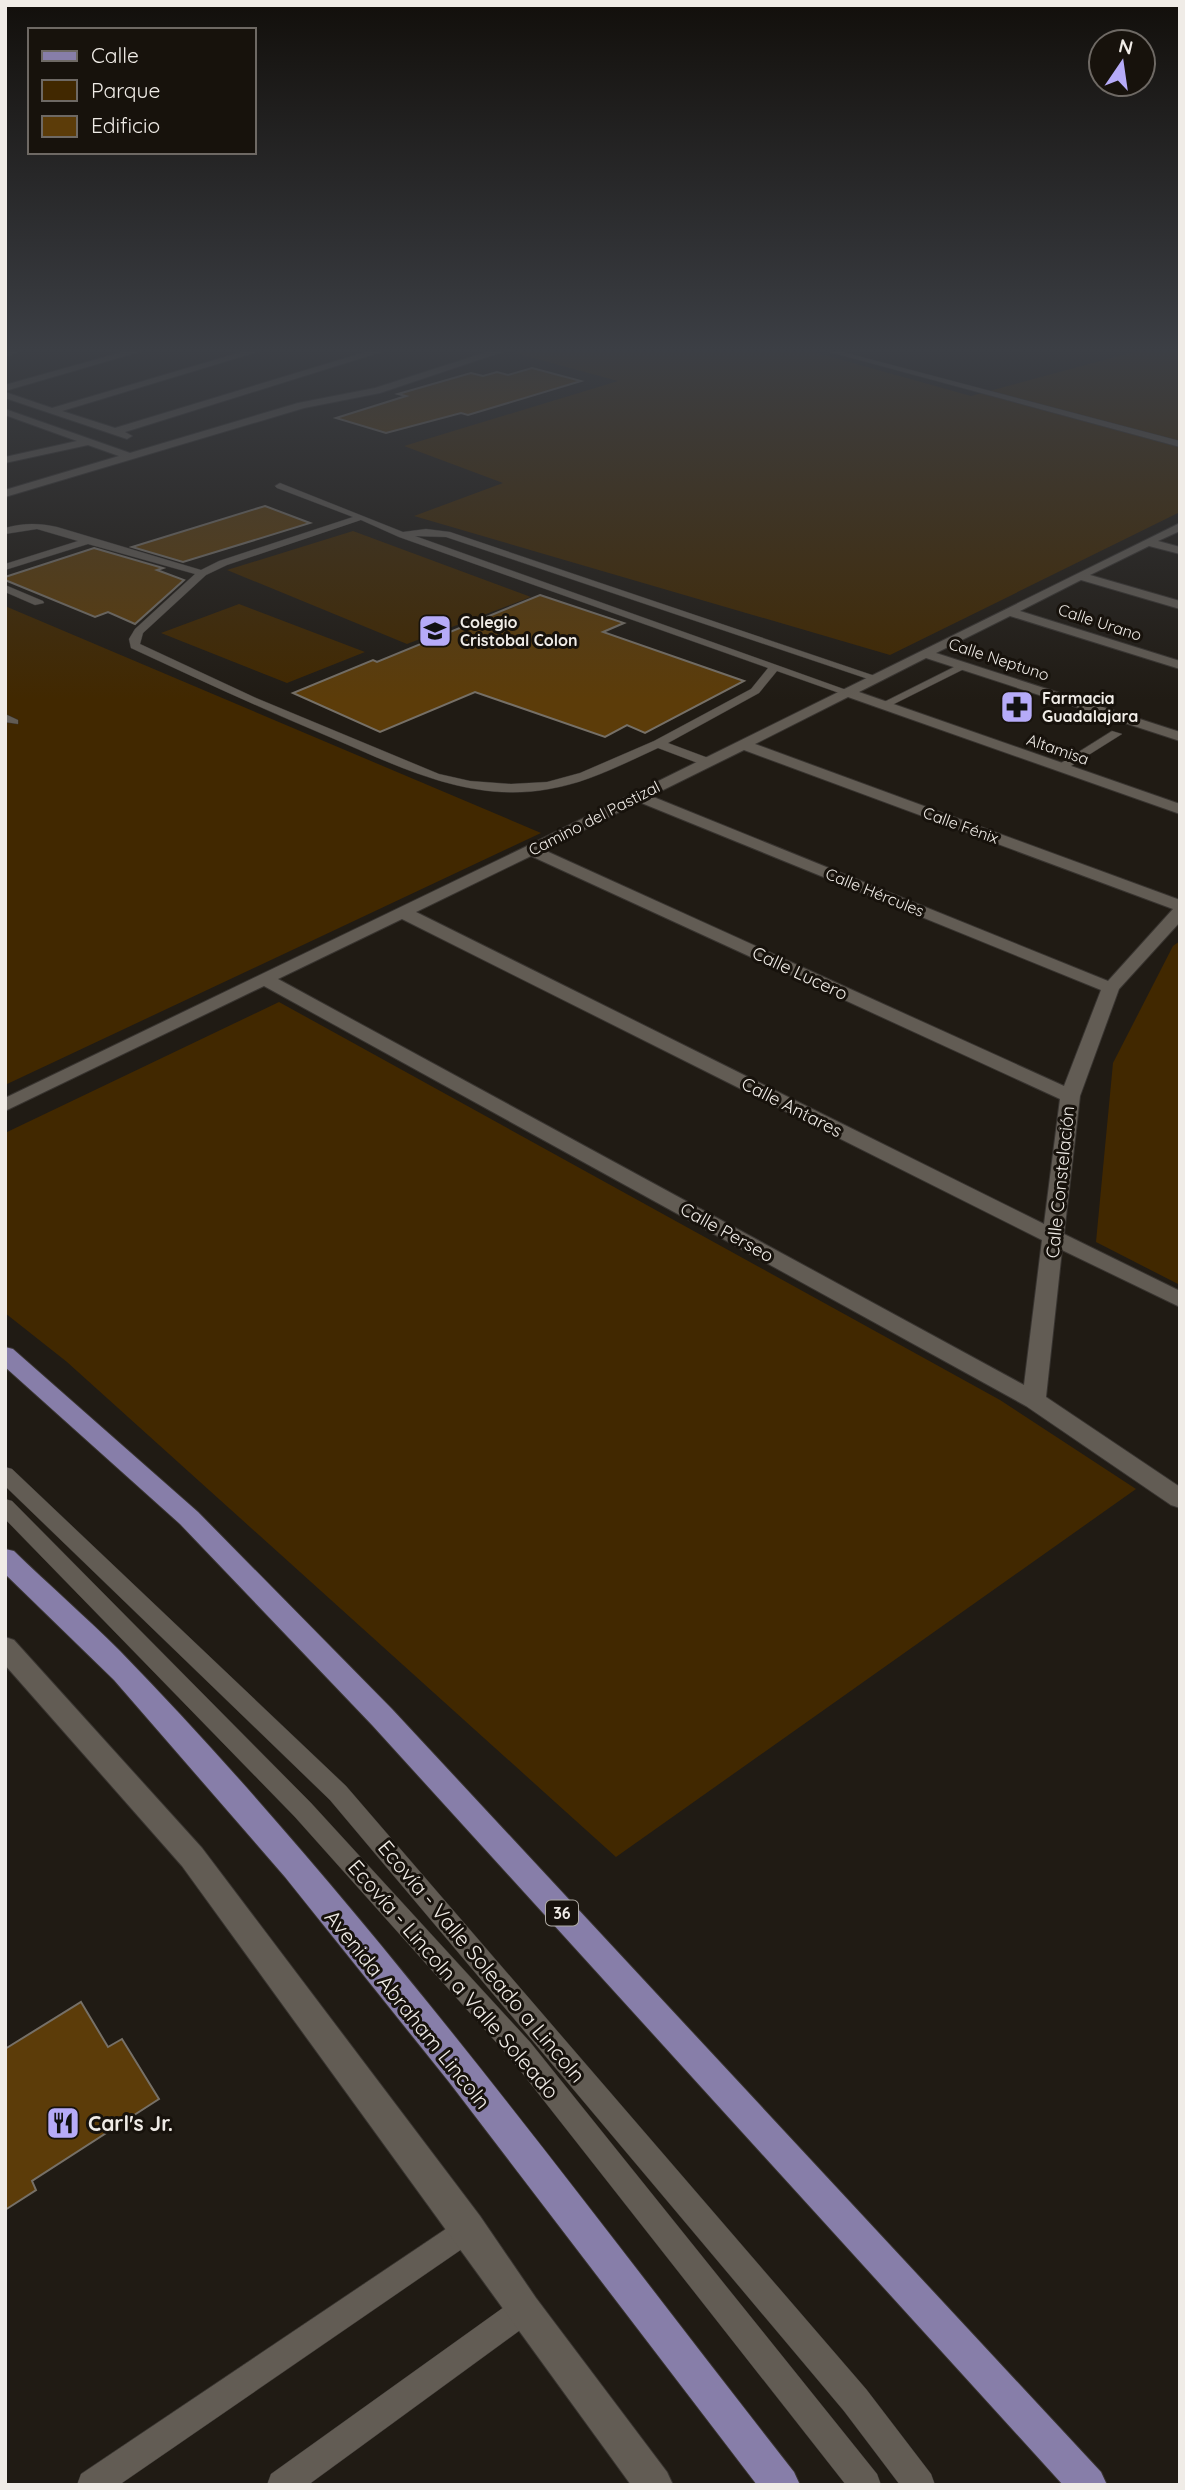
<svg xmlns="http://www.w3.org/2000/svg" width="1185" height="2490" font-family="Quicksand,sans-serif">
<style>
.green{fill:#412800}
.building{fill:#5c3c09;stroke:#767067;stroke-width:2}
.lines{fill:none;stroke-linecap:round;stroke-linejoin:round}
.service-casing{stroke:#383430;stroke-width:1}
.minor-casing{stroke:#383430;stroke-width:2}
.tertiary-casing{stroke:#383430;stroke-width:2}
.primary-casing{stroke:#383430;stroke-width:2}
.service{fill:#625c54;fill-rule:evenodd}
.minor{fill:#625c54;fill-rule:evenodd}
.tertiary{fill:#625c54;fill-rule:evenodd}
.primary{fill:#877ea9;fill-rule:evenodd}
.labels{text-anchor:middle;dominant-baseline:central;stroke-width:6;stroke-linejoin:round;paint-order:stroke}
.far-poi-label{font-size:16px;font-weight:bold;fill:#f0ece7;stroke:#17120c;text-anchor:start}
.far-street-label{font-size:16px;fill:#f0ece7;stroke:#17120c}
.shield{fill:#17120c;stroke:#afaba5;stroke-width:2}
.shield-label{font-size:16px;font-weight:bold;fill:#f0ece7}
.street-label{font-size:18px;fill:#f0ece7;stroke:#17120c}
.near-street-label{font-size:21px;fill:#f0ece7;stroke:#17120c}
.near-poi-label{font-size:21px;font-weight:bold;fill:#f0ece7;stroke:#17120c;text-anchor:start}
</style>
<rect width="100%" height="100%" fill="#201b14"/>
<!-- green -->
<g class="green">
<polygon points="523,351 810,351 971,396 1137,351 1180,351 1180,512 890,655 414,516 503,483 404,446 618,381 515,353"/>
<polygon points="353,531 531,597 407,644 227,570"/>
<polygon points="239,604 365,652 287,683 161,633"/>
<polygon points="5,606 541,833 5,1085"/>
<polygon points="1180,941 1180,1285 1096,1242 1113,1063 1173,946"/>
<polygon points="279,1002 1000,1400 1136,1489 616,1857 67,1362 5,1313 5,1133"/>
</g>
<!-- building -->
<g class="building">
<polygon points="532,368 581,381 468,415 461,413 386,433 336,418 406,396 398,394 471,373 483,376 497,372 508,375"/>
<polygon points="265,506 310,523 183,562 132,547"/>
<polygon points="94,548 163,568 157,570 184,580 135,624 108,612 95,617 5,580 5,577"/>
<polygon points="540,595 624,623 603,632 744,681 645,733 627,725 605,737 475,692 380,732 293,693 373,660 377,662"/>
<polygon points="81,2002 108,2047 122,2039 159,2099 32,2181 36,2190 5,2210 5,2049"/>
</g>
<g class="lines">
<defs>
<g id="service">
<polygon points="826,351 839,351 1180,441 1180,447"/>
<path d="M280,483L403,532L426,529L450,532L881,678L871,680L446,537L415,536L852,692L842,694L777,671L759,693L668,743L711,759V765H703L658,748C623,764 587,783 549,789C469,804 396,765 325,735C260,708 196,678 131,648L129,639L135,629L195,574L88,544L5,570V564L78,541L37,529L5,534V528C23,523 39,523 57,527L201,570L219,561L353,517L277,488L275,486ZM361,520L399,537L768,668L751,689L654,741L580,773L547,782L511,784L470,781L439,774L256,698L140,644L143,633L206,575L227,565Z"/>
<polygon points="5,585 43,601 44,603 35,605 5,592"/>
<polygon points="960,664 970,666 888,707 878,705"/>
<polygon points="5,714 18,720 18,724 5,722"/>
<polygon points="1112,731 1122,734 1063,771 1053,768"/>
<polygon points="5,1467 12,1469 346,1786 866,2389 931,2474 935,2485 900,2485 844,2411 330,1800 5,1486"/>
<polygon points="5,1499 12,1501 311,1803 530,2042 877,2474 881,2485 846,2485 512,2060 295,1817 5,1519"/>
<polygon points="468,2214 478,2218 482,2228 478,2238 119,2485 77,2485 81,2474"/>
<polygon points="524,2295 534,2300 539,2310 534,2320 308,2485 267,2485 271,2474 514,2300"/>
</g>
<g id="minor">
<polygon points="5,351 20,351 5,357"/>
<polygon points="126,351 142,351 5,391 5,385"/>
<polygon points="245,351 260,351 62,411 115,428 369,351 384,351 125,432 132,436 127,439 5,398 5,392 52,408"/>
<polygon points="490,351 505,351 380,393 304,408 5,497 5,490 119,456 88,445 5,463 5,457 77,441 5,415 5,409 130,453 298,403 375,388"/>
<path d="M1180,523V531L1158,541L1180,547V554L1149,546L1090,575L1180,601V609L1081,580L1020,611L1180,661V669L1010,616L936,653L1180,732V741L926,658L859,692L1180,804V814L848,697L755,744L1180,900V922L1119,989L1080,1096L1064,1234L1180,1291V1307L1062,1250L1046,1397L1180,1487V1508L1171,1505L1026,1406L264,986L5,1111V1098L525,847ZM744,750L1173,909L1108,981L651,796ZM639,802L1101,990L1064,1086L544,850ZM531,856L1060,1099L1044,1224L416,912ZM402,919L1042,1240L1024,1385L278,979Z"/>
</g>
<polygon id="tertiary" points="5,1637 14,1640 202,1848 480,2216 536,2298 667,2472 673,2485 631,2485 182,1866 5,1665"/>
<g id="primary">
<polygon points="5,1347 13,1349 198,1512 392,1709 1101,2472 1107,2485 1063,2485 372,1725 180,1524 5,1367"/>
<path d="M5,1549L14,1551C49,1585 86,1617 120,1651C366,1904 577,2195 794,2472L800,2485H757L449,2082L285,1877L114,1680L5,1574Z"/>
</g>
</defs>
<!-- service casing -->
<use href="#service" class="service-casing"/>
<!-- minor casing -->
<use href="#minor" class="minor-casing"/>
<!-- tertiary casing -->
<use href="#tertiary" class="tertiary-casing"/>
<!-- primary casing -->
<use href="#primary" class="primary-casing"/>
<!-- service -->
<use href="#service" class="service"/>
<!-- minor -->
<use href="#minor" class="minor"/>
<!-- tertiary -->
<use href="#tertiary" class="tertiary"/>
<!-- primary -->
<use href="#primary" class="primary"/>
</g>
<!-- sky -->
<linearGradient id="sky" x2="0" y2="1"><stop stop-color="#120f0b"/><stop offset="0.5" stop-color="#3c3f45"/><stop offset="1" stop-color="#3c3f45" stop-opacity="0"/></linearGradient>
<rect width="1185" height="700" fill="url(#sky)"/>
<!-- icons -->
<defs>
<symbol id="school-square" viewBox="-11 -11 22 22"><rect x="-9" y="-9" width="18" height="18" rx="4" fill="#b6abf8" stroke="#17120c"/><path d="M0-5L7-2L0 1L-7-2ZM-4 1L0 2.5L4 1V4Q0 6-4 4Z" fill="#111"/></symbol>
<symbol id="pharmacy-square" viewBox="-11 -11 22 22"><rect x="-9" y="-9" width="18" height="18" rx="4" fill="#b6abf8" stroke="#17120c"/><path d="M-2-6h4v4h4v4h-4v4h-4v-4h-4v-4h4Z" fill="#111"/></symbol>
<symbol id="restaurant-square" viewBox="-11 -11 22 22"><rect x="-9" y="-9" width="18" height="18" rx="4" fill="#b6abf8" stroke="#17120c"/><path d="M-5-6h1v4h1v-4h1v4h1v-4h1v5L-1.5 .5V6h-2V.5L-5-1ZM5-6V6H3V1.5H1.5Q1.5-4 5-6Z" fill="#111"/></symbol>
</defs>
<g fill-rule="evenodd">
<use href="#school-square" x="416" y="612" width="38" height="38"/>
<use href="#pharmacy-square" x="998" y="688" width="38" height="38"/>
<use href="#restaurant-square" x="44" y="2104" width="38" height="38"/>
</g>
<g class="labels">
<!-- far-poi labels -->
<g class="far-poi-label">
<text x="460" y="622">Colegio<tspan x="460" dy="18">Cristobal Colon</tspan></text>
<text x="1042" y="698">Farmacia<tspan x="1042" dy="18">Guadalajara</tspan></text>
</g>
<!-- far-street labels -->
<g class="far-street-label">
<text transform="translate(1100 622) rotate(18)">Calle Urano</text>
<text transform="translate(999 659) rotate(18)">Calle Neptuno</text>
<text transform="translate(1058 749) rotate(19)">Altamisa</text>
<text transform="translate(594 818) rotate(-27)">Camino del Pastizal</text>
<text transform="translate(961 825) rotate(20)">Calle Fénix</text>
<text transform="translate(875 892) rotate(22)">Calle Hércules</text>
</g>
<!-- shield labels -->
<rect class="shield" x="546" y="1900.5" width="32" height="25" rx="5"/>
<g class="shield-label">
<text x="562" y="1913">36</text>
</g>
<!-- street labels -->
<g class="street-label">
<text transform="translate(800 973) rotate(25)">Calle Lucero</text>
<text transform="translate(792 1107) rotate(27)">Calle Antares</text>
<text transform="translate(1060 1182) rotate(-84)">Calle Constelación</text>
<text transform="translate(727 1232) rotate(29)">Calle Perseo</text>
</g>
<!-- near-street labels -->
<g class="near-street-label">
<text transform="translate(482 1961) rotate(50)">Ecovía - Valle Soleado a Lincoln</text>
<text transform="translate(454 1979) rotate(49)">Ecovía - Lincoln a Valle Soleado</text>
<text transform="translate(408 2009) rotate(51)">Avenida Abraham Lincoln</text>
</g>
<!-- near-poi labels -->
<g class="near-poi-label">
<text x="88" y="2123">Carl's Jr.</text>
</g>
</g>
<!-- border -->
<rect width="1185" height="2490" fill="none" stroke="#f0ece7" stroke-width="14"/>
<!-- legend -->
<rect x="28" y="28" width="228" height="126" fill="#17120c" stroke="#6e6964" stroke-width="2"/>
<rect x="42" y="51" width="35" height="10" fill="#877ea9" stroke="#6e6964" stroke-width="2"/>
<text x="91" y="63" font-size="21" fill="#f0ece7">Calle</text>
<rect x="42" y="80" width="35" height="21" fill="#412800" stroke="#6e6964" stroke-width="2"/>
<text x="91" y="98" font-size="21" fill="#f0ece7">Parque</text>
<rect x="42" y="116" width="35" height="21" fill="#5c3c09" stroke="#6e6964" stroke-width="2"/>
<text x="91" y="133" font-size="21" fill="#f0ece7">Edificio</text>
<!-- north arrow -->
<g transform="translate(1122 63) rotate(13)"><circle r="33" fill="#17120c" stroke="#6e6964" stroke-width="2"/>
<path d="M0-5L12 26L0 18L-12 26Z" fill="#b6abf8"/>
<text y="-10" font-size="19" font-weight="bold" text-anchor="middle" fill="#f0ece7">N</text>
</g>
</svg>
